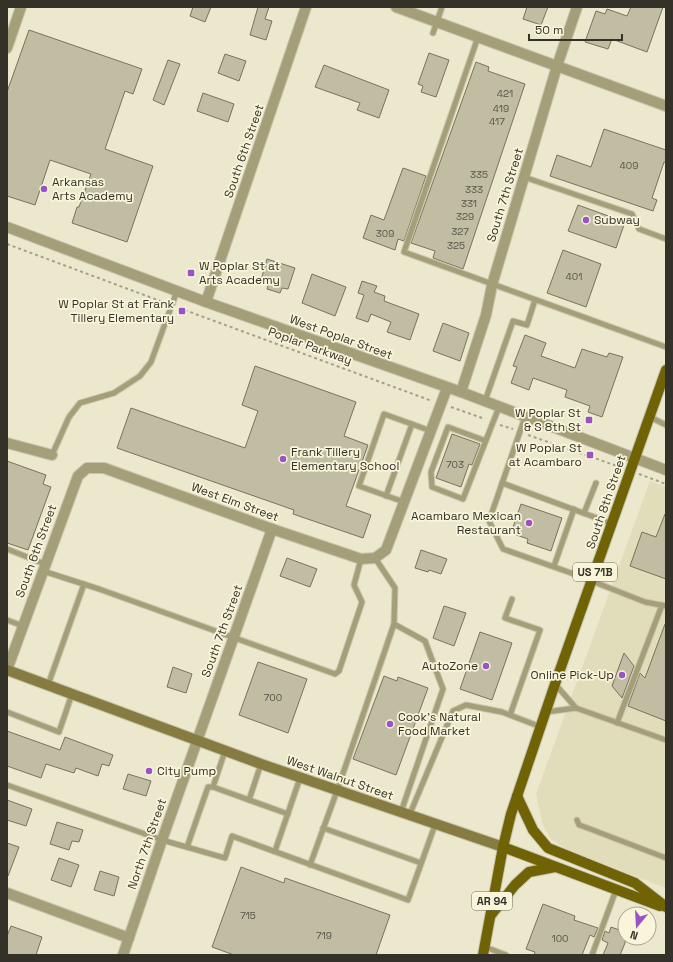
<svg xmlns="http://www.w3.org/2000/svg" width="673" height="962" font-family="'Space Grotesk',sans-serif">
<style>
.built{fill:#e1ddbb}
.building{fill:#c1bda3;stroke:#77745c}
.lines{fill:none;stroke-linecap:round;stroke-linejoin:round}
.service-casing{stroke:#c7c4ac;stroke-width:7}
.minor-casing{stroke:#c7c4ac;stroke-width:12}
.tertiary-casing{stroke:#c7c4ac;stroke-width:12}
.secondary-casing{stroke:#c7c4ac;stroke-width:12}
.primary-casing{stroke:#c7c4ac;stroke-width:12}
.path{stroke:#a3a08c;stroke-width:2;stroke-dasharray:3 3;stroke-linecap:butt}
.service{stroke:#a59f79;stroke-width:5}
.minor{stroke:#a59f79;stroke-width:10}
.tertiary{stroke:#a59f79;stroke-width:10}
.secondary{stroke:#867c41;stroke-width:10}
.primary{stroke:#6f6306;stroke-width:10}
.poi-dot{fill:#9a53c6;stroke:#f9f5da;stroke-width:1.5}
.labels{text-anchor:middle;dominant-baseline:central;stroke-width:3.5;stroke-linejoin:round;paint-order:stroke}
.number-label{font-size:10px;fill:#575547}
.shield{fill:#f9f5da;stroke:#6f6c5d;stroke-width:1}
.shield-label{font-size:11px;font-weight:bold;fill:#343228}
.street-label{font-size:12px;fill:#343228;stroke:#f9f5da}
.poi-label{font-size:12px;fill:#343228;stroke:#f9f5da;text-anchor:start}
</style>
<rect width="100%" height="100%" fill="#ece8cd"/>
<!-- built -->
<polygon class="built" points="650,481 666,487 666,888 566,849 551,839 543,825 536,794"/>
<!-- building -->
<g class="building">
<polygon points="193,7 211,7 205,22 190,16"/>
<polygon points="258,7 269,7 265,19 272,21 266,40 250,35"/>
<polygon points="527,7 548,7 541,25 523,19"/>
<polygon points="631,7 663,7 647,52 612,39 608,49 585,42 596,11 605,14 607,9 627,16"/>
<polygon points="29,30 142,69 133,94 125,91 105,149 153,166 127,242 72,223 77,207 79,207 91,174 50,160 35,205 7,196 7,92"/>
<polygon points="429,53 449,60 436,97 421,92 423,86 418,84"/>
<polygon points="225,54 246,61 239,81 218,73"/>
<polygon points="168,60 180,64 164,105 153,100"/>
<polygon points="476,62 489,67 488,71 525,84 463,269 433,258 435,251 411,243"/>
<polygon points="324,65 389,90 379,118 357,110 360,103 315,87"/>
<polygon points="203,93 234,104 228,122 197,111"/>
<polygon points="604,129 666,150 666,163 664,162 652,198 657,200 653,211 550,176 557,155 591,167"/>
<polygon points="403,168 426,176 404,241 398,239 395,250 363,238 371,215 384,220"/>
<polygon points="578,205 625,222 616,248 568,231"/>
<polygon points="563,250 601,264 586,307 547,293"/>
<polygon points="267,259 295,268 288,289 282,288 280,293 267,289 269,282 261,280"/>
<polygon points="312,274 346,287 335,316 302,303"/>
<polygon points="362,281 377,286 374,292 385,296 384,301 419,314 410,340 387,332 391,322 371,314 368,322 356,318 364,295 358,293"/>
<polygon points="443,323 469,333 460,361 433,351"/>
<polygon points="525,335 546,343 541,356 575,368 582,349 607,357 609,353 623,357 602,417 588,412 590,406 565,397 567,390 533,378 529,390 511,383 517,367 513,366"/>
<polygon points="255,366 356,402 344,436 368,445 346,506 371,515 363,538 293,514 294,510 117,448 131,408 245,448 258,411 242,405"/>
<polygon points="452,434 480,444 472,465 469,464 461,487 436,478"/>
<polygon points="7,461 46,475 43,484 51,487 28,550 7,543"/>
<polygon points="521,504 562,518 551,551 527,543 528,539 511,533"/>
<polygon points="665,514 666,514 666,579 630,566 642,532 656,537"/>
<polygon points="421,550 447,559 441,574 429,570 428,572 415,568"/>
<polygon points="287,558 317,569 310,587 280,576"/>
<polygon points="444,606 466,613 454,646 433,638"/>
<polygon points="665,624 666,624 666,721 628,706 640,673 645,678"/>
<polygon points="480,632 512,643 492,700 460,689"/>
<polygon points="624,653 634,666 622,698 612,686"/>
<polygon points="258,662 307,679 288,733 239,715"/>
<polygon points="173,667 192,674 186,693 167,687"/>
<polygon points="384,676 397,681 398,677 428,688 396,775 353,759"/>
<polygon points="7,731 60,750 65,737 113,755 109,766 102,764 98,776 76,768 74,773 46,764 41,778 7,766"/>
<polygon points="128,774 151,781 146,796 123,789"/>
<polygon points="7,800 32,809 26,826 7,820"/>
<polygon points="57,822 83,830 79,842 72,841 69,850 50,844"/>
<polygon points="7,843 19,847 8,876 7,876"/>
<polygon points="59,858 79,865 71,887 51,880"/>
<polygon points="241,867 284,883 285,878 390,915 376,955 234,955 212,947"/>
<polygon points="100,871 119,877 114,896 94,890"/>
<polygon points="543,904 575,916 574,920 598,928 594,937 590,935 582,955 534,955 535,952 526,949"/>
<polygon points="11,926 42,937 36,955 7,955 7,936"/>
<polygon points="611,927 625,932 625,943 620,955 603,955 608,943 602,940 605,931 609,933"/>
</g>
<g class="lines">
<defs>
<g id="service">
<polyline points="433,33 442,7"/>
<polyline points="478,37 404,252 666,347"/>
<polyline points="524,177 632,214 639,229 666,239"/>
<polyline points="485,401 513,321 527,325 535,300"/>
<polyline points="525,417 489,521 503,549 574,574 645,602 666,606"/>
<polyline points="650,417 666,425"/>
<polyline points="486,441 448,427 431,472 432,487 463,499 499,407"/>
<polyline points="52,455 69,417 80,403 114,393 140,376 151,362 177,291"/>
<polyline points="502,483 613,524"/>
<polyline points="386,496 412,424"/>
<polyline points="404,502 359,486 384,414 431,431"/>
<polyline points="584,513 596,483"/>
<polyline points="7,549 45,564"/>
<polyline points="375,558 395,588 394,624 425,641 443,689 401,812"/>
<polyline points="554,566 574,509"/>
<polyline points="43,571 99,589 335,674 339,671 362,602 354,585 361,559"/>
<polyline points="7,620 23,626"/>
<polyline points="555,684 576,708"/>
<polyline points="48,685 84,584"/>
<polyline points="7,712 59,732 72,694"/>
<polyline points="546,712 576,708 666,740"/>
<polyline points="510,715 540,630 505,618 512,599"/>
<polyline points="617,723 662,605"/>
<polyline points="7,785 162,840 225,858 232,836 408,900 435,825"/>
<polyline points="213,787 225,751"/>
<polyline points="249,800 261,764"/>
<polyline points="409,816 453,711 466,705 502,712 541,727"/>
<polyline points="577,820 579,825 585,827 666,858"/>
<polyline points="323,828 421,863"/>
<polyline points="187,847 208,787 213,787 288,814"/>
<polyline points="275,851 300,778"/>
<polyline points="310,865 337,791 394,624"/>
<polyline points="485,947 506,955"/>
<polyline points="592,955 616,890"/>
</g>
<g id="minor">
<polyline points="396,7 666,106"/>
<polyline points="7,48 21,7"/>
<polyline points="206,302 306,7"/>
<polyline points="461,392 486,315 492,285 557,66 577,7"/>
<polyline points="7,443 52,455"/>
<polyline points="7,670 78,476 87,468 104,468 272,529 361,559 375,558 386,550 447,388"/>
<polyline points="7,893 129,938"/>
<polyline points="123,955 162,840 272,529"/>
</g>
<polyline id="tertiary" points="7,227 206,302 461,392 666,470"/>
<polyline id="secondary" points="7,670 261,764 503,847"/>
<g id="primary">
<polyline points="517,796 533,830 548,848 635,883 666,907"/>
<polyline points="503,847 660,906"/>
<polyline points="491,915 515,885 529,872 555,867"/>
<polyline points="483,955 503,847 511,814 555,684 666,370"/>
</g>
</defs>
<!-- service casing -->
<use href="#service" class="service-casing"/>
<!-- minor casing -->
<use href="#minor" class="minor-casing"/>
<!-- tertiary casing -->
<use href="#tertiary" class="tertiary-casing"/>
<!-- secondary casing -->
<use href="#secondary" class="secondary-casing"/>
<!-- primary casing -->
<use href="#primary" class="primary-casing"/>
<!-- path -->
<g class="path">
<polyline points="7,244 163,302"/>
<polyline points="179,308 432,401"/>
<polyline points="451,407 485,419"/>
<polyline points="500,425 513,429"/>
<polyline points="528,435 620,467"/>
<polyline points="639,474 666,484"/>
</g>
<!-- service -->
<use href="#service" class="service"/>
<!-- minor -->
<use href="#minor" class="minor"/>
<!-- tertiary -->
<use href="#tertiary" class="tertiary"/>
<!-- secondary -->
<use href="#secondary" class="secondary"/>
<!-- primary -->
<use href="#primary" class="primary"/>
</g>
<!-- markers -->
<g class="poi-dot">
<circle cx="44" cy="189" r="4"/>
<circle cx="586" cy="220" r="4"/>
<rect x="187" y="269" width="8" height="8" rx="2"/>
<rect x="178" y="307" width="8" height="8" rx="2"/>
<rect x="585" y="416" width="8" height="8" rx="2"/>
<rect x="586" y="451" width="8" height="8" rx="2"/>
<circle cx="283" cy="459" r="4"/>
<circle cx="529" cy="523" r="4"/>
<circle cx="486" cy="666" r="4"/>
<circle cx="622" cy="675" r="4"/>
<circle cx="390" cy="724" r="4"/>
<circle cx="149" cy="771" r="4"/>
</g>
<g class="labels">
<!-- number labels -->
<g class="number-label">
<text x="505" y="93">421</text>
<text x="501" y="108">419</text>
<text x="497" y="121">417</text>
<text x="629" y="165">409</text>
<text x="479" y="174">335</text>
<text x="474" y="189">333</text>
<text x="469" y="203">331</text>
<text x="465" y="216">329</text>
<text x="460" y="231">327</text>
<text x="385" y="233">309</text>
<text x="456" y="245">325</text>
<text x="574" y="276">401</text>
<text x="455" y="464">703</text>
<text x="273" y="697">700</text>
<text x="248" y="915">715</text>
<text x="324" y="935">719</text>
<text x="560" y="938">100</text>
</g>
<!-- shield labels -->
<g class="shield">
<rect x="573" y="563" width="44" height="18" rx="3"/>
<rect x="472" y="892" width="40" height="18" rx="3"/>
</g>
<g class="shield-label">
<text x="595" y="572">US 71B</text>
<text x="492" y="901">AR 94</text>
</g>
<!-- street labels -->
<g class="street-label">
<text transform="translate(244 151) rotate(-71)">South 6th Street</text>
<text transform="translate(505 195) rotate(-73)">South 7th Street</text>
<text transform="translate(341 337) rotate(20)">West Poplar Street</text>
<text transform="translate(310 346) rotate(20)">Poplar Parkway</text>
<text transform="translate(235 502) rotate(20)">West Elm Street</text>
<text transform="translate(606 502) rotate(-71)">South 8th Street</text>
<text transform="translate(36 551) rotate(-70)">South 6th Street</text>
<text transform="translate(222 631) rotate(-70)">South 7th Street</text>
<text transform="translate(340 778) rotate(19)">West Walnut Street</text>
<text transform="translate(147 844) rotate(-71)">North 7th Street</text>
</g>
<!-- poi labels -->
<g class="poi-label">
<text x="52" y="182">Arkansas<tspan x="52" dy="14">Arts Academy</tspan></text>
<text x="594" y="220">Subway</text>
<text x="199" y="266">W Poplar St at<tspan x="199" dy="14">Arts Academy</tspan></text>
<text x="174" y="304" text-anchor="end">W Poplar St at Frank<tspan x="174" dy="14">Tillery Elementary</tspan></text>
<text x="581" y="413" text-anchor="end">W Poplar St<tspan x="581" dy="14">&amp; S 8th St</tspan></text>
<text x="582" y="448" text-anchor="end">W Poplar St<tspan x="582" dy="14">at Acambaro</tspan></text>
<text x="291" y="452">Frank Tillery<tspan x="291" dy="14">Elementary School</tspan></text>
<text x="521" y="516" text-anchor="end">Acambaro Mexican<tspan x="521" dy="14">Restaurant</tspan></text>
<text x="478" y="666" text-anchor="end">AutoZone</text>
<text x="614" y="675" text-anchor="end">Online Pick-Up</text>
<text x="398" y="717">Cook's Natural<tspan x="398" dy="14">Food Market</tspan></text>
<text x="157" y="771">City Pump</text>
</g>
</g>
<!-- border -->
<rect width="673" height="962" fill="none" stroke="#343228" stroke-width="16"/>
<!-- north arrow -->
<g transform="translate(637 926) rotate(198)"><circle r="19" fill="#f9f5da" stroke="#aaa793"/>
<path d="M0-3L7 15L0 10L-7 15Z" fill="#9a53c6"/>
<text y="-6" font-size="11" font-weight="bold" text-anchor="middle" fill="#343228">N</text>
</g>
<!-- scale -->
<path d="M529 34v6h93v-6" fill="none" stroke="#343228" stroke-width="2"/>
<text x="535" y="34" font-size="12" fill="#343228" stroke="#f9f5da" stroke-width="3" paint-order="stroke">50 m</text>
</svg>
